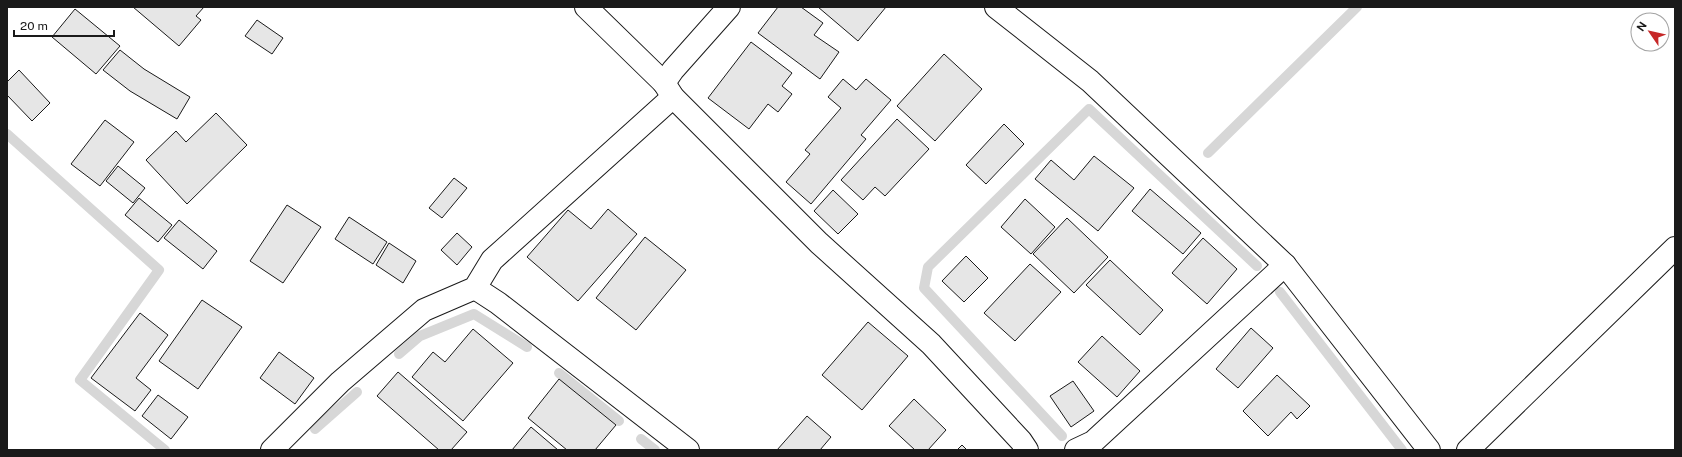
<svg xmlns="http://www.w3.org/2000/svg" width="1682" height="457" font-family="'Public Sans',sans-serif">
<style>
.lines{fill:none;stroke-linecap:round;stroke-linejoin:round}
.stream{stroke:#d7d7d7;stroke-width:10}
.building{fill:#e6e6e6;stroke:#1a1a1a}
.street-casing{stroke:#1a1a1a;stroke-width:24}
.street{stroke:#fff;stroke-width:22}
</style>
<rect width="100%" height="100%" fill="#fff"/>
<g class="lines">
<!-- stream -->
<g class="stream">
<polyline points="7,134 159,270 80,380 165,450"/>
<polyline points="1208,153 1357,7"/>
<polyline points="1280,292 1402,450"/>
<polyline points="399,354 420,336 474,314 527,347"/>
<polyline points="559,373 619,421"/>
<polyline points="315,429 357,392"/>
<polyline points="1062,436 924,288 928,267 1089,109 1257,266"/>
<polyline points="641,439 655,450"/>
</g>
</g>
<!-- building -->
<g class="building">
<polygon points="133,7 204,7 196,16 201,20 179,46"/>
<polygon points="778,7 801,7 823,23 814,35 839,52 820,79 758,33"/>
<polygon points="818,7 886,7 858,41"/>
<polygon points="75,9 120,46 96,74 52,37"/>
<polygon points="257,20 283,38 272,54 245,36"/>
<polygon points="751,42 792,73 782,86 792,94 778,112 768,104 749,129 708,98"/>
<polygon points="120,50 144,69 190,97 177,119 130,91 103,70"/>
<polygon points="944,54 982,89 935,141 897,106"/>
<polygon points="19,70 50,103 32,121 7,95 7,82"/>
<polygon points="843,79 856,90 866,79 891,100 861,135 866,139 811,204 786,182 810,154 805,150 841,108 828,97"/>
<polygon points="216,113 247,145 187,204 146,160 176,131 186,142"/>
<polygon points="897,119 929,149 885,196 875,187 863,200 841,180"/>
<polygon points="105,120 134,142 100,186 71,164"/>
<polygon points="1004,124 1024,144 986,184 966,165"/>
<polygon points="1094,156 1134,188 1098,231 1035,179 1051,160 1074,180"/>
<polygon points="118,166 145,188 133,203 106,181"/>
<polygon points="454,178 467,188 442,218 429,208"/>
<polygon points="1150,189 1201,233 1183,254 1132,211"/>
<polygon points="833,190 858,214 838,234 814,211"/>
<polygon points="139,198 172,225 158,242 125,215"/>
<polygon points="1025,199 1055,227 1031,254 1001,227"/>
<polygon points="287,205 321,227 283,283 250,261"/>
<polygon points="608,209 637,234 578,301 527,257 568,210 591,229"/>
<polygon points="349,217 387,242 373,264 335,239"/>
<polygon points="1067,218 1108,257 1074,293 1033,254"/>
<polygon points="179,220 217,251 203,269 164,238"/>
<polygon points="457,233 472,247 457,265 441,250"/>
<polygon points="645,237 686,270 636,330 596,298"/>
<polygon points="1203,238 1237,269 1207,304 1172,273"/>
<polygon points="389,243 416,261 403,283 376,265"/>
<polygon points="966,256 988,278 964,302 942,281"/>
<polygon points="1110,260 1163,310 1140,335 1086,285"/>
<polygon points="1030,264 1061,292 1015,341 984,313"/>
<polygon points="202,300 242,327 198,389 159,361"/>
<polygon points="140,313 168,335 136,378 151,390 135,411 91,378"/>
<polygon points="868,322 908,356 862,410 822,375"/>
<polygon points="1251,328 1273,348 1238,388 1216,369"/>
<polygon points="473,329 513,363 463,421 412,377 433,352 445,362"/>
<polygon points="1102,336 1140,371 1117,397 1078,362"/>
<polygon points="279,352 314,378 295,404 260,378"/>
<polygon points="398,372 467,432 451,450 439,450 377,396"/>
<polygon points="1277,375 1310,406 1297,419 1291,412 1268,436 1243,411"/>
<polygon points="559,379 616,425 595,450 567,450 528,418"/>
<polygon points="1073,381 1094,411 1071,427 1050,396"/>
<polygon points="158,395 188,417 171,439 142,416"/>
<polygon points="914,399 946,430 928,450 915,450 889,426"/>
<polygon points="807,416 831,437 820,450 777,450"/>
<polygon points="531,427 558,450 512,450"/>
<polygon points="962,445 967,450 957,450"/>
</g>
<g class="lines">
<defs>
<g id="street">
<polyline points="586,7 664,83 673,97 819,243 931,344 1021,441 1027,450"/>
<polyline points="996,7 1090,81 1285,265 1429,450"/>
<polyline points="664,83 673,70 729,7"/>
<polyline points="475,288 498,303 688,450"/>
<polyline points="272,450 340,382 424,310 475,288 492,260 673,97"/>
<polyline points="1076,450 1093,442 1285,265"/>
<polyline points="1468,450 1675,248"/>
</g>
</defs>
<!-- street casing -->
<use href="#street" class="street-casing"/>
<!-- street -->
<use href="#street" class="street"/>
</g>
<!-- border -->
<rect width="1682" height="457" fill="none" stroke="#1a1a1a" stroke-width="16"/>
<!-- north arrow -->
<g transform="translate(1650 32) rotate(304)"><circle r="19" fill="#ffffff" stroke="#a3a3a3"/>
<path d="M0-3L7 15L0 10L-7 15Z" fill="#c62828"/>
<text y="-6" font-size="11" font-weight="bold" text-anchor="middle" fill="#1a1a1a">N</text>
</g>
<!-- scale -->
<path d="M14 30v6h100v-6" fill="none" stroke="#1a1a1a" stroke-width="2"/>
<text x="20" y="30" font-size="12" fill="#1a1a1a" stroke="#ffffff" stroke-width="3" paint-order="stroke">20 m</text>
</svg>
